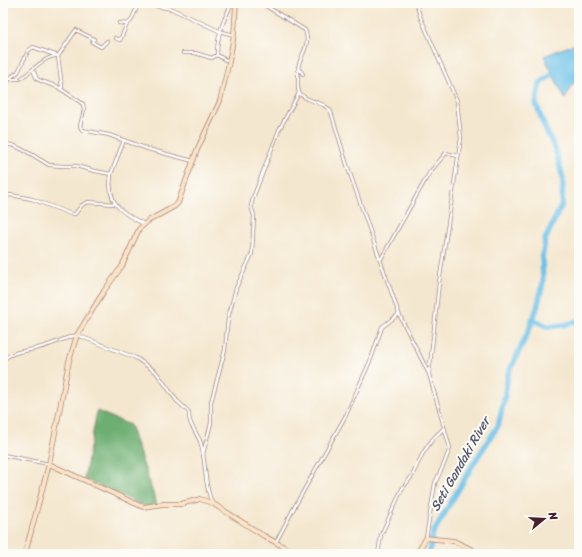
<svg xmlns="http://www.w3.org/2000/svg" width="582" height="557" font-family="Sriracha,sans-serif">
<style>
.forest{fill:#6daf72;stroke:#5c674e}
.water{fill:#6cc1e9;stroke:#5b708a}
.lines{fill:none;stroke-linecap:round;stroke-linejoin:round}
.river{stroke:#6cc1e9;stroke-width:5.5}
.pedestrian-casing{stroke:#9f837d;stroke-width:3.5}
.minor-casing{stroke:#9f837d;stroke-width:4}
.secondary-casing{stroke:#9f837d;stroke-width:5.5}
.pedestrian{stroke:#fff;stroke-width:2}
.minor{stroke:#fff;stroke-width:2.5}
.secondary{stroke:#fee4c6;stroke-width:4}
.labels{text-anchor:middle;dominant-baseline:central;stroke-width:4;stroke-linejoin:round;paint-order:stroke}
.water-label{font-size:13px;font-style:italic;fill:#56586e;stroke:#fdfcf7}
</style>
<rect width="100%" height="100%" fill="#fdfcf7"/>
<filter id="ink" filterUnits="userSpaceOnUse"><feTurbulence type="fractalNoise" baseFrequency=".025" numOctaves="2"/><feDisplacementMap in="SourceGraphic" scale="8" xChannelSelector="R" yChannelSelector="G"/><feConvolveMatrix kernelMatrix="1 2 1 2 8 2 1 2 1" color-interpolation-filters="sRGB"/></filter>
<filter id="wash" filterUnits="userSpaceOnUse"><feTurbulence type="fractalNoise" baseFrequency=".012" numOctaves="4" result="noise"/><feDisplacementMap in="SourceGraphic" scale="16" xChannelSelector="R" yChannelSelector="G"/><feGaussianBlur stdDeviation="0.9" result="paint"/><feColorMatrix in="noise" values="0 0 0 0 0 0 0 0 0 0 0 0 0 0 0 0 0 1.4 0 .05"/><feComposite in="paint" operator="in"/></filter>
<g filter="url(#wash)">
<rect width="100%" height="100%" fill="#f4e7cf"/>
<!-- forest -->
<polygon class="forest" points="97,411 130,425 157,505 146,507 84,479"/>
<!-- water -->
<polygon class="water" points="579,42 579,79 571,87 565,99 544,56"/>
<g class="lines">
<!-- river -->
<g class="river">
<polyline points="532,319 549,327 564,325 579,320"/>
<polyline points="429,554 433,533 475,461 498,426 504,400 508,374 529,330 537,308 543,283 542,259 545,240 562,204 563,178 555,149 545,128 536,103 540,83 558,71"/>
</g>
</g>
</g>
<g filter="url(#ink)">
<g class="lines">
<defs>
<path id="pedestrian" d="M10,79H20C30,73 44,56 57,56"/>
<g id="minor">
<polyline points="140,3 172,9 219,31 234,35"/>
<path d="M261,3L305,30C311,46 301,53 298,68L303,74"/>
<polyline points="416,3 420,16 457,101 461,138 439,283 429,374"/>
<polyline points="119,23 127,24"/>
<polyline points="115,38 120,40 127,24 131,21 139,3"/>
<polyline points="183,53 195,53 212,58 217,55"/>
<polyline points="58,56 76,30 94,39 92,42 101,47 107,41"/>
<path d="M229,62L217,55C217,35 223,21 232,3"/>
<polyline points="33,70 37,79 41,81 58,87 83,104 84,110 80,126 82,130 109,135 148,149 193,161"/>
<path d="M299,93C308,103 325,101 331,112L347,165L399,314L429,374L450,448L444,464L435,483L426,538"/>
<polyline points="3,98 6,85 11,77 18,72 28,51 33,47 58,56 62,87 60,89"/>
<path d="M3,143L15,146L31,154L49,165L63,166H76L95,171L111,174C107,203 119,212 144,224"/>
<polyline points="111,174 124,140"/>
<polyline points="3,196 11,195 32,199 71,214 75,214 82,205 88,202 114,204"/>
<polyline points="381,259 423,184 430,172 446,153 458,156"/>
<path d="M3,360C15,350 24,352 38,348C52,345 64,338 77,335L136,358L156,372L177,401L189,412C188,424 196,431 200,441C207,461 203,483 212,503"/>
<polyline points="203,454 211,423 211,402 225,350 228,318 236,288 252,254 254,216 251,206 253,198 279,130 299,93 298,88 298,68"/>
<polyline points="3,455 49,464"/>
<polyline points="276,542 295,506 346,415 371,359 382,327 399,314"/>
<polyline points="378,554 381,535 402,489 412,476 423,453 432,440 444,428"/>
</g>
<g id="secondary">
<polyline points="49,464 143,507 163,504 181,504 200,499 212,503 264,536 297,554"/>
<polyline points="25,554 49,464 69,361 77,335 104,291 122,266 139,229 148,221 175,206 178,203 197,150 220,101 229,62 234,35 236,3"/>
<polyline points="417,554 426,538 454,541 481,554"/>
</g>
</defs>
<!-- pedestrian casing -->
<use href="#pedestrian" class="pedestrian-casing"/>
<!-- minor casing -->
<use href="#minor" class="minor-casing"/>
<!-- secondary casing -->
<use href="#secondary" class="secondary-casing"/>
<!-- pedestrian -->
<use href="#pedestrian" class="pedestrian"/>
<!-- minor -->
<use href="#minor" class="minor"/>
<!-- secondary -->
<use href="#secondary" class="secondary"/>
</g>
</g>
<g class="labels">
<!-- water labels -->
<g class="water-label">
<text transform="translate(460 464) rotate(-60)">Seti Gandaki River</text>
</g>
</g>
<!-- margin -->
<rect width="582" height="557" fill="none" stroke="#fdfcf7" stroke-width="16"/>
<!-- north arrow -->
<g transform="translate(544 519) rotate(72)" stroke="#fdfcf7" stroke-width="3" paint-order="stroke">
<path d="M0-3L7 15L0 10L-7 15Z" fill="#4a1f2b"/>
<text y="-6" font-size="11" font-weight="bold" text-anchor="middle" fill="#4a1f2b">N</text>
</g>
</svg>
